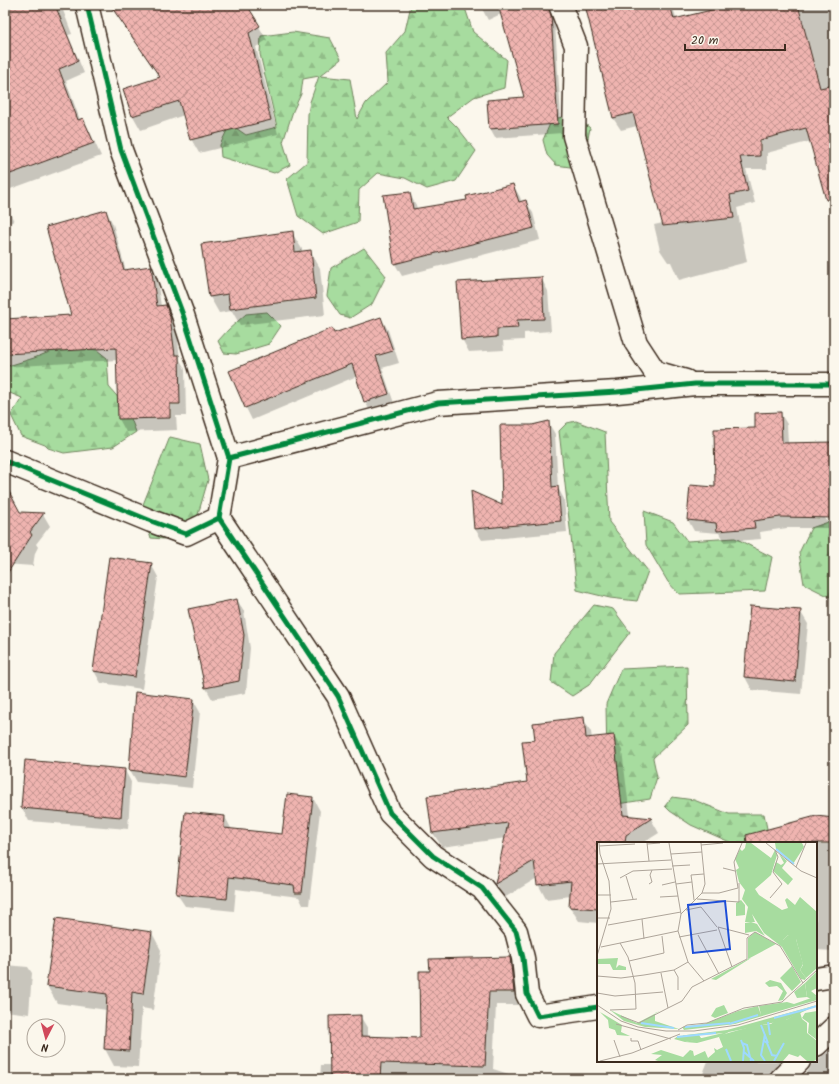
<svg xmlns="http://www.w3.org/2000/svg" width="839" height="1084" font-family="Kalam,sans-serif">
<style>
.forest{fill:url(#forest-firs);stroke:#71835e}
.shadow{fill:#0003}
.building{fill:url(#building-cross-hatch);stroke:#3b2a1e}
.lines{fill:none;stroke-linecap:round;stroke-linejoin:round}
.minor-casing{stroke:#3b2a1e;stroke-width:25}
.minor{stroke:#fbf7ec;stroke-width:22}
.cycleway-casing{stroke:#fbf7ec;stroke-width:8}
.cycleway{stroke:#00873e;stroke-width:5}
.inset-river{fill:none;stroke:#9ed9ff;stroke-width:2}
.inset-road{fill:none;stroke:#aea59a;stroke-width:1}
.view{fill:#1d4ed8;fill-opacity:0.15;stroke:#1d4ed8;stroke-width:2}
.inset-edge{fill:none;stroke:#3b2a1e;stroke-width:2}
</style>
<defs>
<pattern id="forest-firs" width="22" height="20" patternUnits="userSpaceOnUse"><rect width="22" height="20" fill="#a7dc9f"/><path d="M5 1l3.5 6h-7zM16 11l3.5 6h-7z" fill="#91bd88"/></pattern>
<pattern id="building-cross-hatch" width="8" height="8" patternUnits="userSpaceOnUse"><rect width="8" height="8" fill="#efb4b0"/><path d="M0 0l8 8M0 8l8-8" fill="none" stroke="#c3938f"/></pattern>
</defs>
<rect width="100%" height="100%" fill="#fbf7ec"/>
<filter id="ink" filterUnits="userSpaceOnUse"><feTurbulence type="fractalNoise" baseFrequency=".025" numOctaves="2"/><feDisplacementMap in="SourceGraphic" scale="8" xChannelSelector="R" yChannelSelector="G"/><feConvolveMatrix kernelMatrix="1 2 1 2 8 2 1 2 1" color-interpolation-filters="sRGB"/></filter>
<g filter="url(#ink)">
<!-- forest -->
<g class="forest">
<polygon points="411,5 464,5 473,32 507,60 504,88 474,97 447,117 457,127 476,151 456,181 427,189 405,178 378,173 359,190 358,222 323,234 298,216 287,179 307,162 308,114 310,102 319,76 303,79 301,94 293,111 283,142 290,165 274,173 221,157 220,145 230,124 246,135 277,127 260,54 261,36 293,32 330,38 341,59 320,76 350,79 357,119 366,103 388,82 386,53 405,31"/>
<polygon points="575,115 590,128 586,149 570,167 556,165 547,155 543,140 552,119"/>
<polygon points="364,248 386,276 372,304 350,318 340,315 327,296 331,268"/>
<polygon points="267,312 281,326 269,344 236,354 224,353 218,341 228,330 246,314"/>
<polygon points="65,346 97,350 107,358 109,387 127,408 136,432 113,447 64,453 48,448 45,445 21,436 11,415 22,398 5,391 5,367 34,358"/>
<polygon points="576,421 605,432 609,522 648,571 637,601 610,598 577,590 559,431 567,423"/>
<polygon points="170,437 200,444 208,480 197,518 164,539 151,538 147,529 142,507"/>
<polygon points="644,511 673,522 687,541 735,538 772,557 765,591 679,594 668,582 646,545"/>
<polygon points="834,520 834,591 830,597 804,584 799,553 811,528"/>
<polygon points="594,605 613,609 630,632 589,685 572,696 551,682 554,653"/>
<polygon points="687,666 688,725 653,758 657,777 650,799 617,804 607,765 606,704 621,669"/>
<polygon points="672,797 694,800 729,814 764,814 770,843 732,843 691,825 670,811 665,806"/>
</g>
<!-- shadow -->
<g class="shadow">
<polygon points="28,5 61,5 72,34 68,35 84,73 66,81 80,120 83,119 90,132 101,156 5,191 5,18"/>
<polygon points="129,5 246,5 267,40 256,47 278,134 199,153 191,139 184,115 141,130 133,116 124,89 160,78 125,27 117,13"/>
<polygon points="480,5 548,5 553,13 555,25 562,133 495,138 490,129 488,101 525,98 501,14 488,20"/>
<polygon points="586,5 672,5 677,20 732,6 731,5 801,5 802,8 816,5 834,5 834,207 826,195 811,141 767,153 767,169 746,169 755,203 737,208 747,262 679,280 671,262 668,262 660,250 654,225 663,223 637,126 621,130 613,118"/>
<polygon points="513,185 520,197 522,203 526,202 533,213 540,240 402,276 395,264 384,196 409,193 416,205 417,209 468,201"/>
<polygon points="5,204 14,221 5,225"/>
<polygon points="106,211 113,224 126,271 150,268 157,280 161,306 165,306 172,318 177,331 180,360 185,369 186,416 176,416 177,430 126,432 119,419 118,360 5,367 5,320 72,316"/>
<polygon points="292,233 302,249 302,252 310,251 320,268 325,315 240,325 232,311 219,313 210,297"/>
<polygon points="541,278 548,291 551,331 524,333 524,340 503,341 504,350 469,352 462,339"/>
<polygon points="381,318 388,330 399,363 382,368 395,406 372,414 365,402 357,376 252,420 246,408 230,371"/>
<polygon points="780,413 787,424 788,443 834,443 834,508 812,509 825,518 831,528 787,528 760,532 761,539 724,542 719,533 694,531 688,520 716,488 756,429"/>
<polygon points="548,422 555,434 558,488 564,499 567,532 482,540 475,529 503,506 532,426"/>
<polygon points="5,496 15,512 43,514 50,526 36,544 38,547 35,553 33,566 5,564"/>
<polygon points="151,564 158,577 142,689 101,683 94,671"/>
<polygon points="237,600 244,611 250,648 246,693 212,699 206,688"/>
<polygon points="800,611 808,624 801,694 752,690 745,677"/>
<polygon points="136,693 193,700 200,712 192,788 137,782 130,770"/>
<polygon points="583,718 591,732 592,739 614,736 622,750 630,816 651,819 659,833 643,843 598,843 598,923 579,921 570,907 571,896 546,899 538,884 537,878 504,898 496,884 506,838 442,847 433,833 528,782 537,741"/>
<polygon points="124,769 131,782 128,829 29,821 22,808"/>
<polygon points="313,798 320,811 309,905 303,905 299,897 236,889 234,911 185,906 177,894 225,817 232,830 283,836"/>
<polygon points="834,819 834,951 816,950 816,843 785,843"/>
<polygon points="152,933 161,950 153,1010 142,1008 138,1067 114,1066 105,1049 107,1010 57,1003 47,986"/>
<polygon points="509,958 517,971 521,1005 496,1005 493,1069 524,1079 389,1076 388,1079 320,1079 321,1065 330,1065 360,1016 368,1029 368,1037 422,1039 431,972"/>
<polygon points="5,965 28,967 32,973 29,1014 5,1011"/>
<polygon points="829,1051 834,1056 834,1079 800,1079 809,1070 812,1064 810,1061 804,1061 783,1079 701,1079 708,1061 816,1061 816,1058 820,1058"/>
</g>
<!-- building -->
<g class="building">
<polygon points="18,5 55,5 78,61 59,69 78,120 83,118 94,143 5,176 5,10"/>
<polygon points="110,5 247,5 260,26 249,33 271,120 190,140 179,101 132,116 123,89 160,77"/>
<polygon points="498,5 548,5 551,15 558,124 489,129 487,100 524,97"/>
<polygon points="585,5 670,5 674,19 732,5 798,5 820,88 834,85 834,199 826,200 806,128 760,140 760,156 740,157 748,191 730,195 734,218 663,226 633,113 613,118"/>
<polygon points="513,184 519,202 526,200 534,228 394,264 383,195 410,192 413,209 467,200 466,196"/>
<polygon points="106,210 124,270 151,266 157,306 166,305 170,317 175,355 179,355 180,404 170,404 170,418 118,419 116,348 5,354 5,319 71,315 46,227"/>
<polygon points="293,231 295,252 311,250 316,298 230,309 228,294 209,297 201,244"/>
<polygon points="542,277 544,319 517,320 518,328 497,329 497,337 461,340 457,282"/>
<polygon points="381,317 393,351 376,356 389,394 364,402 352,364 245,408 229,371 332,328 334,333"/>
<polygon points="781,412 782,443 834,442 834,518 780,517 754,521 755,528 717,531 716,523 687,520 690,485 715,487 714,429 755,428 755,413"/>
<polygon points="549,421 552,487 558,486 561,521 474,529 471,491 502,505 500,425 532,425"/>
<polygon points="5,484 20,512 44,513 30,532 32,535 5,577"/>
<polygon points="109,557 152,563 135,677 93,671"/>
<polygon points="237,599 244,635 239,681 205,688 188,609"/>
<polygon points="750,606 801,610 795,682 744,677"/>
<polygon points="135,692 194,699 185,777 129,770"/>
<polygon points="584,717 586,738 614,735 623,815 652,818 626,835 625,843 598,843 598,909 569,907 571,881 537,885 534,861 495,884 508,823 432,833 427,796 527,782 522,741 535,740 533,723"/>
<polygon points="25,760 125,769 121,817 21,808"/>
<polygon points="287,794 313,797 302,893 295,893 294,885 229,877 227,899 176,894 185,812 225,816 224,828 282,834"/>
<polygon points="816,816 834,818 834,843 747,843 746,835"/>
<polygon points="56,918 152,932 143,994 132,992 129,1051 104,1049 107,994 46,986"/>
<polygon points="510,957 514,992 489,992 485,1066 381,1063 380,1079 330,1079 329,1016 361,1015 361,1036 420,1038 419,971 430,971 429,959"/>
</g>
<g class="lines">
<defs>
<g id="minor">
<polyline points="560,5 576,46 574,136 636,343 655,372 686,381"/>
<polyline points="229,458 438,403 617,392 695,384 834,384"/>
<polyline points="5,461 151,521 186,534 219,518 229,458 183,315 121,150 87,5"/>
<polyline points="219,518 338,696 390,813 433,856 482,888 516,931 523,958 527,994 538,1016 598,1007"/>
<polyline points="816,979 834,976"/>
<polyline points="816,1045 834,1028"/>
<polyline points="781,1079 799,1061"/>
</g>
</defs>
<!-- minor casing -->
<use href="#minor" class="minor-casing"/>
<!-- minor -->
<use href="#minor" class="minor"/>
<defs>
<g id="cycleway">
<polyline points="229,458 438,403 617,392 695,384 834,384"/>
<polyline points="5,461 151,521 186,534 219,518 229,458 183,315 121,150 87,5"/>
<polyline points="219,518 338,696 390,813 433,856 482,888 516,931 523,958 527,994 538,1016 598,1007"/>
</g>
</defs>
<!-- cycleway casing -->
<use href="#cycleway" class="cycleway-casing"/>
<!-- cycleway -->
<use href="#cycleway" class="cycleway"/>
</g>
</g>
<!-- overview -->
<g transform="translate(597 842)">
<rect width="220" height="220" fill="#fbf7ec"/>
<path d="M144,58L148,63V73L139,74V61ZM191,93L199,97L206,122L203,128L209,136L208,138L204,137L185,105L186,98ZM21,116L19,126L22,123L29,125V128H16L13,122H0V117ZM154,116L119,138L114,137L151,117ZM195,124L204,140L195,149L183,136ZM173,138L184,141L188,148L190,151L186,158L181,159L186,149L180,144L172,145L168,141ZM208,141L210,155L200,156L197,150ZM220,154V158L138,182L87,188L85,185L107,182L141,169L161,164L164,173L162,164L190,160L197,162ZM127,163L131,171L118,176L114,174L119,166ZM220,163L189,178L132,190L122,195L100,201L88,200L126,191L117,192L81,194L130,188ZM13,168L40,181L63,169L58,171V179L82,187L48,185L27,179Z" fill="#a7dc9f"/>
<path d="M149,1H154L174,16L178,8L180,13L174,33L158,47L162,53L185,68L191,66L188,58L190,56L198,63L203,55L220,70V126L209,136L203,128L206,123L199,97H194L191,93L186,98L188,101L185,105L167,91L155,72L158,80H148L151,65L145,57L148,48L142,40L139,28L142,26L138,17L143,7L145,9L148,6ZM178,1H205L207,5L196,22L179,7ZM182,12L190,19L185,26L196,37L191,43L176,29L179,20L184,23L187,21ZM154,80L160,82L168,94L159,89L148,91V81ZM158,90L179,102L151,117V96ZM220,129V146L214,149L220,154L214,157L210,155L208,141ZM220,169V198L211,191L212,181L205,176L208,171ZM3,170L25,183L24,190L33,194L20,193L18,188L12,186L11,178ZM203,170L205,177L210,181V191L220,199V217L217,219H210L203,213L201,215L192,212L186,219H61L58,218L65,213L54,212L64,208L86,215L93,208L96,209L97,214L108,209L111,216L118,210L117,206L120,208L126,205L122,195L124,193L160,183L174,182L179,178H189ZM102,193L104,196H111L88,200L77,197L81,194Z" fill="#a7dc9f"/>
<path class="inset-river" d="M179,7L197,22M203,169L220,164M177,176L203,169M171,180L173,193M44,181L77,186M132,182L161,173M164,183L171,201M88,185L133,181M168,192L164,213L168,219M80,195L119,191M144,198L147,206L146,219M166,198L170,201L175,213L180,214M145,201L150,203L154,219M129,207L134,219M147,210L157,219M177,219L187,201"/>
<path class="inset-road" d="M50,1L52,19M104,1L108,42L105,51M169,1L204,29L220,36M50,2L63,1M104,3L126,1M2,4L38,2M74,12L105,10M0,22L74,18M75,24L93,23M199,25L209,1M126,26L138,29M55,28L75,27M29,34L36,57M23,36L36,29L55,28L53,33L55,40L52,42M95,40L94,33L107,32M79,42L95,40L97,58M65,43L78,40M0,53H14M63,55L81,54M173,56L185,42L176,30L181,15L178,8M100,57L142,60V41M14,60L40,57M89,68L104,65L120,85M84,72L105,51H122L141,46L137,20L145,1M0,76H13M45,77L47,97M11,83L84,70M101,93L122,132M82,95L120,88M4,105L81,89M0,114L14,67L12,39L3,12L2,1M32,119L67,111L65,94M91,120L107,139M135,125L121,85L152,93M77,128L81,135V148M0,134L24,136L47,133L77,128L91,120L81,89L84,72L72,1M0,151L18,154L66,150M0,163L24,179L41,185L69,189H97L141,183L220,159M71,166L85,159L95,145L150,117V96L158,90L183,104L206,141M13,168L39,167L38,141L31,115L23,101M24,174L42,181L71,166L64,131M19,182L74,197M81,188L90,183L110,181L147,166L185,160L220,128M34,196V199H41L44,208M17,198L23,215M3,219L35,211L83,192"/>
<path class="view" d="M128,59L133,107L96,111L91,63Z"/>
<rect width="220" height="220" class="inset-edge"/>
</g>
<!-- margin -->
<rect width="839" height="1084" fill="none" stroke="#fbf7ec" stroke-width="20"/>
<rect x="10" y="10" width="819" height="1064" fill="none" stroke="#3b2a1e" stroke-width="1.5" filter="url(#ink)"/>
<!-- north arrow -->
<g transform="translate(46 1038) rotate(186)"><circle r="19" fill="#fbf7ec" stroke="#aea59a"/>
<path d="M0-3L7 15L0 10L-7 15Z" fill="#d1495b"/>
<text y="-6" font-size="11" font-weight="bold" text-anchor="middle" fill="#3b2a1e">N</text>
</g>
<!-- scale -->
<path d="M685 44v6h100v-6" fill="none" stroke="#3b2a1e" stroke-width="2"/>
<text x="691" y="44" font-size="12" fill="#3b2a1e" stroke="#fbf7ec" stroke-width="3" paint-order="stroke">20 m</text>
</svg>
